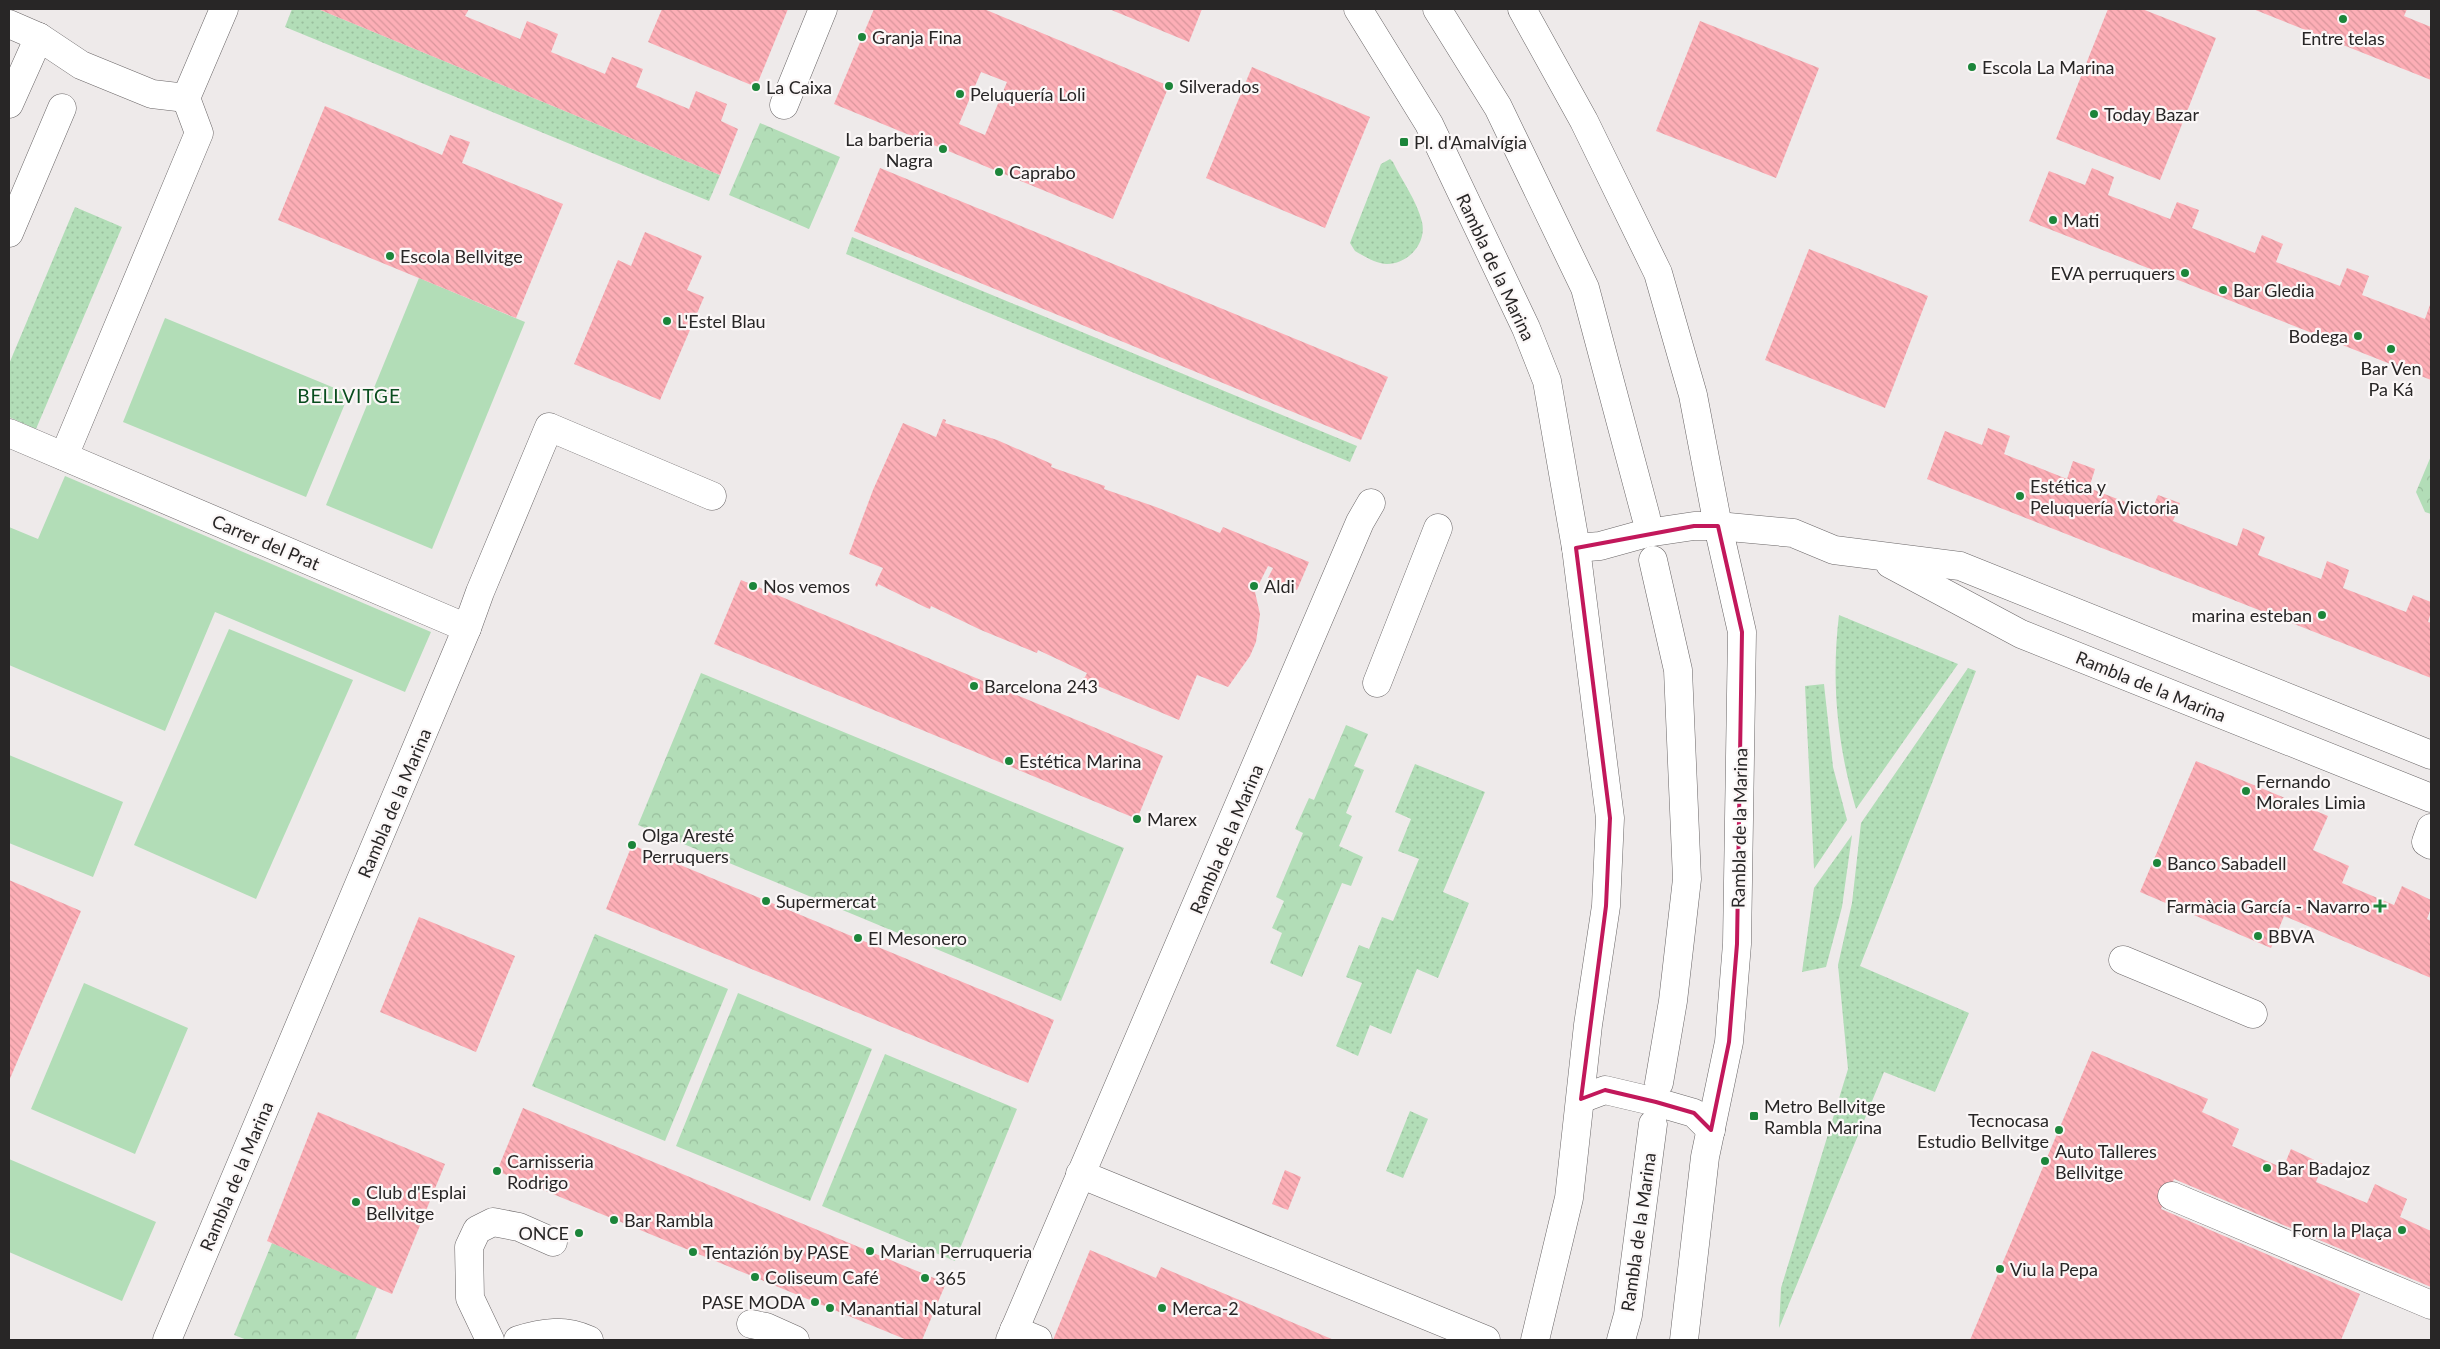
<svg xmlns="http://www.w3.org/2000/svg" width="2440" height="1349" font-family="Lato,sans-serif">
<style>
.grass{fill:url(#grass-dots)}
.forest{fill:url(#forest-crowns)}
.pitch{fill:#b2ddb7}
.building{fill:url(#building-back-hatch);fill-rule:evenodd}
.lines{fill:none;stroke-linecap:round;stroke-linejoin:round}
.minor-casing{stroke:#6a6667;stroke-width:29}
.minor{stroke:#fff;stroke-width:28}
.marked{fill:none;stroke:#c2185b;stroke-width:4;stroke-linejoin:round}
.poi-dot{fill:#1c853a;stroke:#fbf7f7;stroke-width:2}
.labels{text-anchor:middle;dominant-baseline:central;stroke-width:4.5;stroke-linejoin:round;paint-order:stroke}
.poi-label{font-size:18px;fill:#282626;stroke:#fbf7f7;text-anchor:start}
.street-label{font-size:18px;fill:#282626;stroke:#fbf7f7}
.neighbourhood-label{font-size:19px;letter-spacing:1px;fill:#094d1e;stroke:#fbf7f7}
</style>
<defs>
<pattern id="grass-dots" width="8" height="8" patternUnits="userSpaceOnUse" patternTransform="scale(1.25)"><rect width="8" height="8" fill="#b2ddb7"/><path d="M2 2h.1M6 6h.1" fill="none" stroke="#99be9d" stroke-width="1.8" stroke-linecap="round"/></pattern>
<pattern id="forest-crowns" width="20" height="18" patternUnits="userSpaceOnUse" patternTransform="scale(1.25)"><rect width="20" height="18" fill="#b2ddb7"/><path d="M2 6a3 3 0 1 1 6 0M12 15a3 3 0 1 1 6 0" fill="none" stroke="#99be9d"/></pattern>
<pattern id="building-back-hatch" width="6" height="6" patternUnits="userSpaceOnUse" patternTransform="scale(1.25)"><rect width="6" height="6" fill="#fdaeb6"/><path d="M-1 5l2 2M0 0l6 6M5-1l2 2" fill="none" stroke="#d9969c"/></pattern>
</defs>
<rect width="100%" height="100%" fill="#eeeaea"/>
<!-- grass -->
<g class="grass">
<polygon points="292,9 318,9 720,175 709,201 285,27"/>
<path d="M1390,159L1393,162C1402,181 1417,201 1422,222C1427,243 1408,264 1387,264C1376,264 1364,256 1355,251L1350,243L1381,164Z"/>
<polygon points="75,207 122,227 36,429 9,417 9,364"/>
<polygon points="852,237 1357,446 1350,462 846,254"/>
<path d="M1839,615L1958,664L1856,809C1837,745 1831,681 1839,615Z"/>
<polygon points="1968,668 1976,671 1860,966 1969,1013 1935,1092 1884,1072 1779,1328 1781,1288 1848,1069 1838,965 1852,903 1861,823"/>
<polygon points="1824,684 1833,767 1847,820 1814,869 1805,686"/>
<polygon points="1415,764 1485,792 1443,892 1469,903 1438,978 1417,969 1391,1034 1370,1025 1358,1056 1336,1046 1362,983 1346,977 1359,945 1369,949 1382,917 1393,921 1419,859 1398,851 1411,819 1395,812"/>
<polygon points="1852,835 1842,907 1826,967 1802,972 1814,888"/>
<polygon points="1410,1111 1428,1119 1403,1178 1386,1171"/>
</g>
<!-- forest -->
<g class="forest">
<polygon points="760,123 840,157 809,229 729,195"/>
<polygon points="2431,456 2431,514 2425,512 2416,492"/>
<polygon points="701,673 1124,848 1061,1001 638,825"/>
<polygon points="1346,725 1368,734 1354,766 1364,770 1346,813 1352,816 1339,846 1363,857 1351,886 1342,883 1302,977 1270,963 1282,933 1272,928 1284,901 1276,897 1303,833 1295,829 1309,798 1314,800"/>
<polygon points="595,934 728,989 665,1141 532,1086"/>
<polygon points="738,993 872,1049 810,1201 676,1146"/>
<polygon points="885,1054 1017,1109 955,1261 822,1206"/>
<polygon points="272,1243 377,1287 355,1340 247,1340 234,1335"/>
</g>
<!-- pitch -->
<g class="pitch">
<polygon points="419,278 525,322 432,549 326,505"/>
<polygon points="165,318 349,394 306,497 123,422"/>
<polygon points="65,476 431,632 405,692 215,612 165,731 9,665 9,527 38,539"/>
<polygon points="229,629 353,680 256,899 134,845"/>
<polygon points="9,755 123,802 93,877 9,843"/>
<polygon points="84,983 188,1028 135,1154 31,1109"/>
<polygon points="9,1159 156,1222 122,1301 9,1252"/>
</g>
<!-- building -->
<g class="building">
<polygon points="318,9 469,9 465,16 520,39 527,21 558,34 551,52 605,74 612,57 643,69 636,87 689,109 696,91 727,104 721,121 738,129 720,175"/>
<polygon points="662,9 788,9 756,87 648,42"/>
<path d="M874,9H984L1169,86L1113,219L834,104ZM981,72L1007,82L985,135L959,124Z"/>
<polygon points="1109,9 1202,9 1189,42"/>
<polygon points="2108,9 2142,9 2216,38 2160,180 2056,139"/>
<polygon points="2253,9 2407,9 2404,16 2431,27 2431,80"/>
<polygon points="1700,21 1819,68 1776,178 1656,131"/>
<polygon points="1252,67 1370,117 1325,228 1206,178"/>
<polygon points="325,106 442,155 450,135 470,142 462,163 563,204 516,318 278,220"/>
<polygon points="880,168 1388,377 1361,440 854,231"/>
<polygon points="2092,168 2114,177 2108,195 2170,219 2177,202 2199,210 2192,228 2255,253 2262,235 2283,244 2276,262 2340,286 2347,268 2369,276 2362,295 2425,319 2431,302 2431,380 2029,221 2049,171 2085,185"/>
<polygon points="645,232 702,256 687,290 704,297 660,400 574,364 618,260 631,266"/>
<polygon points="1809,249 1928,296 1885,408 1765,360"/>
<polygon points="943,419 946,420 945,423 997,440 1052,464 1051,467 1102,485 1105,486 1104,489 1156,507 1220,533 1223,527 1309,562 1297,590 1268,578 1273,568 1268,566 1255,592 1260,614 1256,642 1250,656 1228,687 1197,675 1179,720 1081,679 1085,677 1087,673 1038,650 1037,653 981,630 931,606 930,609 927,608 878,584 877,587 875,585 883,568 849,554 873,490 903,423 936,437"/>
<polygon points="1988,428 2010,436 2004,454 2067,479 2073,461 2095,469 2089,488 2151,512 2158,495 2180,503 2173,521 2237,546 2243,528 2265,537 2258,555 2321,579 2327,561 2349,570 2343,588 2406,612 2413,595 2431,602 2431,612 2428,622 2431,623 2431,678 1927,479 1945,431 1982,445"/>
<polygon points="741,580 1163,756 1137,819 714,644"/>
<polygon points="2196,761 2328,816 2313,850 2349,866 2342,883 2394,905 2402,886 2431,900 2431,908 2427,919 2431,921 2431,978 2284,916 2271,948 2140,892"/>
<polygon points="632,845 1054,1020 1028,1083 606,909"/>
<polygon points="9,880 81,911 9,1081"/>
<polygon points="419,917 515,956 476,1052 380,1012"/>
<polygon points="2092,1051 2208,1099 2202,1112 2239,1129 2232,1146 2283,1168 2291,1149 2323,1164 2316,1182 2367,1203 2375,1184 2407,1199 2400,1217 2431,1231 2431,1287 2174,1179 2161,1209 2360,1294 2341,1340 1970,1340"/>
<polygon points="523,1108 946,1283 922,1340 907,1340 497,1171"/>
<polygon points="318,1112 445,1164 392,1294 267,1241"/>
<polygon points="1285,1170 1301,1177 1288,1210 1272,1204"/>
<polygon points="1090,1250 1156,1278 1161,1267 1334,1340 1053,1340"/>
</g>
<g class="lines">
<defs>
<g id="minor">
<polyline points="1358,9 1429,124 1526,328 1547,381 1576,548 1610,818 1606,906 1588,1025 1569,1198 1535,1340"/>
<polyline points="1437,9 1498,107 1585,288 1646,517"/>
<polyline points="1522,9 1584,121 1658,273 1693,395 1718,526 1742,632 1737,944 1729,1042 1705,1157 1684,1340"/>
<polyline points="9,24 39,37 81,65 152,94 186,98"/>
<polyline points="9,104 39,37"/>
<polyline points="784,105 823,9"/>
<polyline points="9,233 62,108"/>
<polyline points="9,433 467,628"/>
<polyline points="64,456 199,133 186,98 224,9"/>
<polyline points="1576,548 1600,546 1647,533 1694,526 1718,526 1793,533 1834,550 1960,566 2431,755"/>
<polyline points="1653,560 1678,670 1687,879 1673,1001 1659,1083"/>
<polyline points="1890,564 2021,634 2431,798"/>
<polyline points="1377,683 1438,528"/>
<polyline points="2431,828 2426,842 2431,845"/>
<polyline points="2123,960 2253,1014"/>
<polyline points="1581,1099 1605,1090 1656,1102 1694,1113 1711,1130"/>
<polyline points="1080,1174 1486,1340"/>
<polyline points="2172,1196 2431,1305"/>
<polyline points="751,1324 766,1327 795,1340"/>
<polyline points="1014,1330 1038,1340"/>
<polyline points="167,1340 467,628 480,592 549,427 712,496"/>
<polyline points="490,1340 470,1298 469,1247 477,1230 493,1222 519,1227 553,1242"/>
<path d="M518,1340C543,1332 564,1329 589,1340"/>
<polyline points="1010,1340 1360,522 1371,503"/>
<polyline points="1621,1340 1628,1315 1653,1124"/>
</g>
</defs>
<!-- minor casing -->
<use href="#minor" class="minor-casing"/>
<!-- minor -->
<use href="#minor" class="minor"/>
</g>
<!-- marked area -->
<path class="marked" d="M1694,526H1718L1742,632L1737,944L1729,1042L1711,1130L1694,1113L1656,1102L1605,1090L1581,1099L1606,906L1610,818L1576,548Z"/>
<!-- markers -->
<g class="poi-dot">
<circle cx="2343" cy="19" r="5"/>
<circle cx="862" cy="37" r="5"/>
<circle cx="1972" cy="67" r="5"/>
<circle cx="1169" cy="86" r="5"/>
<circle cx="756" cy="87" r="5"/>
<circle cx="960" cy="94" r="5"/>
<circle cx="2094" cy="114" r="5"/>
<rect x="1399" y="137" width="10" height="10" rx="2.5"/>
<circle cx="943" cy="149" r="5"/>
<circle cx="999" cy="172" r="5"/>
<circle cx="2053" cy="220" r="5"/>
<circle cx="390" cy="256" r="5"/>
<circle cx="2185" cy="273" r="5"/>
<circle cx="2223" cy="290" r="5"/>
<circle cx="667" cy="321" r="5"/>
<circle cx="2358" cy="336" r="5"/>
<circle cx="2391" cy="349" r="5"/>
<circle cx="2020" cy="496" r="5"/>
<circle cx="753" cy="586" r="5"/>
<circle cx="1254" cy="586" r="5"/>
<circle cx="2322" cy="615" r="5"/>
<circle cx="974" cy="686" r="5"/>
<circle cx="1009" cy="761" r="5"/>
<circle cx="2246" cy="791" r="5"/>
<circle cx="1137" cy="819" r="5"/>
<circle cx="632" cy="845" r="5"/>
<circle cx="2157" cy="863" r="5"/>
<circle cx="766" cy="901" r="5"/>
<path d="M2377.5 898.5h5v5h5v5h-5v5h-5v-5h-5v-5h5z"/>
<circle cx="2258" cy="936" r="5"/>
<circle cx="858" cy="938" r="5"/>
<rect x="1749" y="1111" width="10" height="10" rx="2.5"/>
<circle cx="2059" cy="1130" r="5"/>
<circle cx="2045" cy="1161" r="5"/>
<circle cx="2267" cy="1168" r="5"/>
<circle cx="497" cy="1171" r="5"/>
<circle cx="356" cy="1202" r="5"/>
<circle cx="614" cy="1220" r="5"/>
<circle cx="2402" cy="1230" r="5"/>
<circle cx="579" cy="1233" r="5"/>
<circle cx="870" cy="1251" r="5"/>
<circle cx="693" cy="1252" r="5"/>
<circle cx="2000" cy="1269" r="5"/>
<circle cx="755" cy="1277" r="5"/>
<circle cx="925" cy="1278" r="5"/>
<circle cx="815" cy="1302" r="5"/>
<circle cx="830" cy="1308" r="5"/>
<circle cx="1162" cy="1308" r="5"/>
</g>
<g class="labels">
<!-- poi labels -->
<g class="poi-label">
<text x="872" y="37">Granja Fina</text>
<text x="2343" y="38" text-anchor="middle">Entre telas</text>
<text x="1982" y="67">Escola La Marina</text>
<text x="1179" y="86">Silverados</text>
<text x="766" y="87">La Caixa</text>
<text x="970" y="94">Peluquería Loli</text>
<text x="2104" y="114">Today Bazar</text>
<text x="933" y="139" text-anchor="end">La barberia<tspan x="933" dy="21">Nagra</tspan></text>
<text x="1414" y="142">Pl. d'Amalvígia</text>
<text x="1009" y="172">Caprabo</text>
<text x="2063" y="220">Mati</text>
<text x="400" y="256">Escola Bellvitge</text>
<text x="2175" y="273" text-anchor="end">EVA perruquers</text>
<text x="2233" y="290">Bar Gledia</text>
<text x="677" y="321">L'Estel Blau</text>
<text x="2348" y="336" text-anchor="end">Bodega</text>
<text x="2391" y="368" text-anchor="middle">Bar Ven<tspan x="2391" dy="21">Pa Ká</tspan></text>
<text x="2030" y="486">Estética y<tspan x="2030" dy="21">Peluquería Victoria</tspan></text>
<text x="763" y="586">Nos vemos</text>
<text x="1264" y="586">Aldi</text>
<text x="2312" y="615" text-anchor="end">marina esteban</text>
<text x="984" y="686">Barcelona 243</text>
<text x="1019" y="761">Estética Marina</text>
<text x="2256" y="781">Fernando<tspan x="2256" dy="21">Morales Limia</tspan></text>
<text x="1147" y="819">Marex</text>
<text x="642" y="835">Olga Aresté<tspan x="642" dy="21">Perruquers</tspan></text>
<text x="2167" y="863">Banco Sabadell</text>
<text x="776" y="901">Supermercat</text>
<text x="2370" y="906" text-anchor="end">Farmàcia García - Navarro</text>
<text x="2268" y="936">BBVA</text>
<text x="868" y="938">El Mesonero</text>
<text x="1764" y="1106">Metro Bellvitge<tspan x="1764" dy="21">Rambla Marina</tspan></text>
<text x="2049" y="1120" text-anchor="end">Tecnocasa<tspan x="2049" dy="21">Estudio Bellvitge</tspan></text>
<text x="2055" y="1151">Auto Talleres<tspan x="2055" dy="21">Bellvitge</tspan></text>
<text x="507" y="1161">Carnisseria<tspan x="507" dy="21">Rodrigo</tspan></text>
<text x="2277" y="1168">Bar Badajoz</text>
<text x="366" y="1192">Club d'Esplai<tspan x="366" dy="21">Bellvitge</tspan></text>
<text x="624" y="1220">Bar Rambla</text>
<text x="2392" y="1230" text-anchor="end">Forn la Plaça</text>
<text x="569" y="1233" text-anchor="end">ONCE</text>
<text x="880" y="1251">Marian Perruqueria</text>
<text x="703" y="1252">Tentazión by PASE</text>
<text x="2010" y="1269">Viu la Pepa</text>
<text x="765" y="1277">Coliseum Café</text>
<text x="935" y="1278">365</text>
<text x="805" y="1302" text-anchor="end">PASE MODA</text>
<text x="840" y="1308">Manantial Natural</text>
<text x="1172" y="1308">Merca-2</text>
</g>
<!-- street labels -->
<g class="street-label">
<text transform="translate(1496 267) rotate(65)">Rambla de la Marina</text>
<text transform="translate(266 542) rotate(23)">Carrer del Prat</text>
<text transform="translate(2151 686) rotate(22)">Rambla de la Marina</text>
<text transform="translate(394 803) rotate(-67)">Rambla de la Marina</text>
<text transform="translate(1739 828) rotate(-89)">Rambla de la Marina</text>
<text transform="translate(1226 839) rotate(-67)">Rambla de la Marina</text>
<text transform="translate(236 1176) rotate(-67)">Rambla de la Marina</text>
<text transform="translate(1638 1232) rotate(-82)">Rambla de la Marina</text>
</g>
<!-- neighbourhood labels -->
<g class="neighbourhood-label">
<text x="349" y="395">BELLVITGE</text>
</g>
</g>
<!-- border -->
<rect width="2440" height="1349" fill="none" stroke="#282626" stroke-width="20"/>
</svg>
